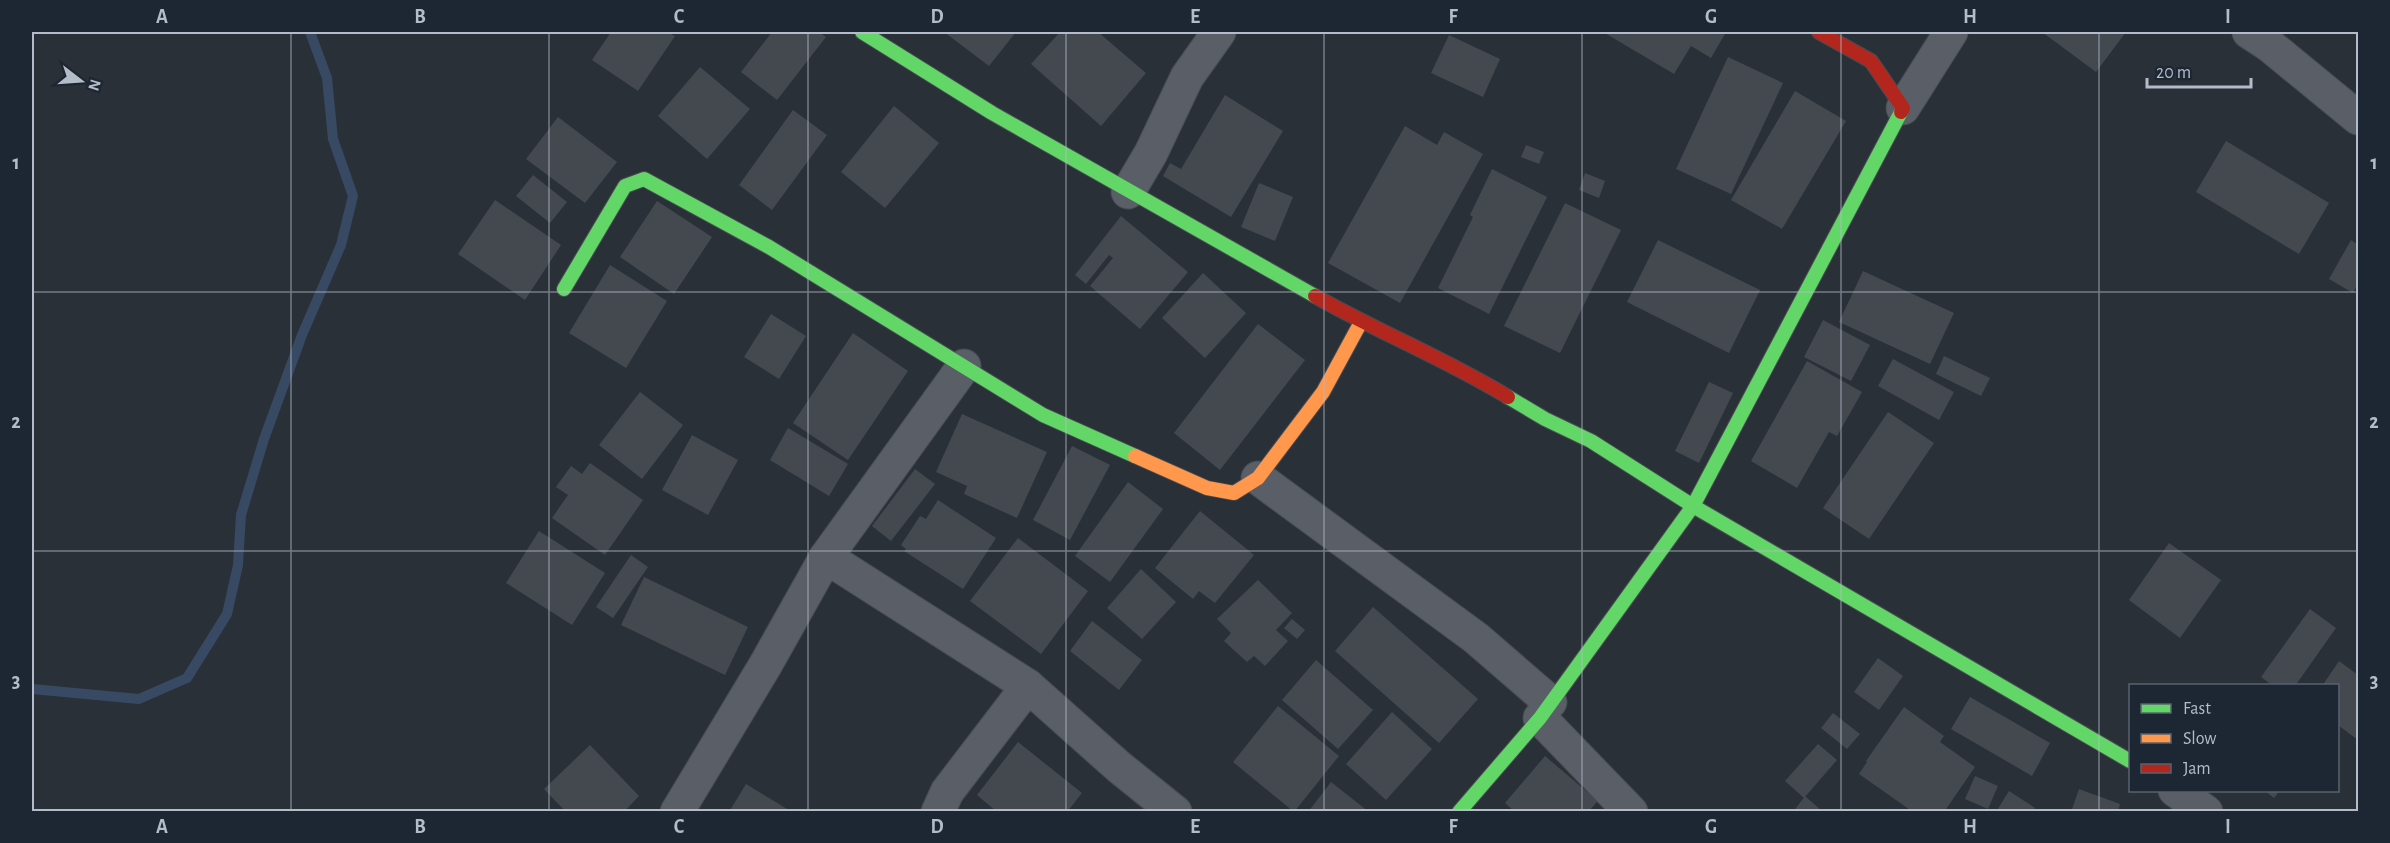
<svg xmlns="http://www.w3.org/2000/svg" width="2390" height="843" font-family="'Alegreya Sans',sans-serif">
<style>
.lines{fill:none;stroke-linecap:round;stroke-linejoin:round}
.stream{stroke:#384963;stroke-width:10}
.building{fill:#444950}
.street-casing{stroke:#484c53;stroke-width:35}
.fast-casing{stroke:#484c53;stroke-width:16}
.slow-casing{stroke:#484c53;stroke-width:16}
.jam-casing{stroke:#484c53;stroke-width:16}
.street{stroke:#5a5e66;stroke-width:33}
.fast{stroke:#63d668;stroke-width:14}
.slow{stroke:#ff974d;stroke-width:14}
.jam{stroke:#b3261e;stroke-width:14}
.grid{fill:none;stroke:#b4bcc9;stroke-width:1.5;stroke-opacity:0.55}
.neatline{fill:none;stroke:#b4bcc9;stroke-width:2}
.grid-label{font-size:20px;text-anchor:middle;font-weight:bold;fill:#b4bcc9}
</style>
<rect width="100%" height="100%" fill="#2a3038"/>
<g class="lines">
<!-- stream -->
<polyline class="stream" points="32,689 139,699 187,678 227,614 238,565 241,515 264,439 302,335 341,245 353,196 333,139 327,78 310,32"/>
</g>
<!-- building -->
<g class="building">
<polygon points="611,32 667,32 675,36 638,91 592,60"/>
<polygon points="772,32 819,32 826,37 777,100 741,72"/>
<polygon points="944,32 1016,32 989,66"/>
<polygon points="1060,32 1098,32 1146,73 1101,126 1031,64"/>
<polygon points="1603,32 1726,32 1711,58 1691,46 1674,74"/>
<polygon points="2042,32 2126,32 2096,72"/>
<polygon points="1449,35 1500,59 1483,97 1431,73"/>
<polygon points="1728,57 1783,83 1731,194 1676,169"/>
<polygon points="700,67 750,109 707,159 658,116"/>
<polygon points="1795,91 1846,121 1782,229 1731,200"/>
<polygon points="1225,95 1283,131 1231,217 1163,176 1170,163 1181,169"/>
<polygon points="894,106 939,143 885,208 841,172"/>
<polygon points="793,110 827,135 772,210 739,185"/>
<polygon points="558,117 617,162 585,203 526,159"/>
<polygon points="1405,126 1437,145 1444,132 1483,154 1400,303 1328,263"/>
<polygon points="2226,141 2329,203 2299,254 2196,192"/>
<polygon points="1526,145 1544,152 1539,164 1521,157"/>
<polygon points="1492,169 1547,197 1489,314 1438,288 1473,217 1470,215"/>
<polygon points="1585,173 1605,181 1599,198 1579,190"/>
<polygon points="533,175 567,202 550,223 516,196"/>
<polygon points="1259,183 1293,197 1275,241 1241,227"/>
<polygon points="495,200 561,245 525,300 458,254"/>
<polygon points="657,201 712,237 674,294 620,257"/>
<polygon points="1565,203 1621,230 1560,353 1504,326"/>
<polygon points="1121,216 1188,272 1140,329 1090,286 1113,258 1109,255 1086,284 1075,275"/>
<polygon points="1658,240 1760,290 1729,353 1627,302"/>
<polygon points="2351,240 2358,245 2358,283 2353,293 2329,279"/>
<polygon points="610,265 667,301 626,368 569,333"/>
<polygon points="1863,271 1954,313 1930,364 1839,322"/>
<polygon points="1203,273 1246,313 1205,358 1162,318"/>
<polygon points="771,314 806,336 779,379 744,357"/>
<polygon points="1823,320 1870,345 1851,381 1804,357"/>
<polygon points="1258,324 1305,360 1220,470 1174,433"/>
<polygon points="853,333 908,371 848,460 793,423"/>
<polygon points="1944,356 1990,378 1981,396 1936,374"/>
<polygon points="1893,359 1954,392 1939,420 1878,386"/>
<polygon points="1807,361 1862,392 1837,436 1829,432 1797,488 1751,461"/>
<polygon points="1709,382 1733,393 1699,463 1675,451"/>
<polygon points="640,392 683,425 642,479 599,445"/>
<polygon points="1888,412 1934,443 1869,539 1823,508"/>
<polygon points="962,414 1047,452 1017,518 964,494 967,486 936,472"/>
<polygon points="788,428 848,464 829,496 770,460"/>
<polygon points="692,435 738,460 708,515 662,490"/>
<polygon points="1072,446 1110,465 1070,540 1033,520"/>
<polygon points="590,463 643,500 605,555 552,518 568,495 556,487 571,466 582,474"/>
<polygon points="915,469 935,484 891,541 872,526"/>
<polygon points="1128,482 1163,509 1110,582 1075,556"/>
<polygon points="938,500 996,538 963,589 904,551 906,549 901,545 920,516 926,519"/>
<polygon points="1200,511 1254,555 1215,603 1199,591 1193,599 1155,568"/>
<polygon points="539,531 605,573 572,625 506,583"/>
<polygon points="1018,538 1088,591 1041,654 970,601"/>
<polygon points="2169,543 2221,580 2180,638 2129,600"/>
<polygon points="631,555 648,567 613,618 596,607"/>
<polygon points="1141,569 1176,602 1142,639 1107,608"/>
<polygon points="644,577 748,627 725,675 621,625"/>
<polygon points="1258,580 1292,613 1276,630 1288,641 1265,666 1254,656 1247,662 1224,641 1231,633 1217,619"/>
<polygon points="1373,607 1478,699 1439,743 1335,651"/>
<polygon points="2310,609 2336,628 2295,686 2273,686 2261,677"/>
<polygon points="1292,619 1305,630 1297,639 1284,628"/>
<polygon points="1092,621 1142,660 1119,690 1070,651"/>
<polygon points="1878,658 1903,676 1879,710 1854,692"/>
<polygon points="1316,660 1373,710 1338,749 1282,700"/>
<polygon points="2339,661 2358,675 2358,740 2338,725 2338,686 2322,686"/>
<polygon points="1970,697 2050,743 2032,776 1951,729"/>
<polygon points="1278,706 1339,756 1294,812 1233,762"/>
<polygon points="1904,707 1944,736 1940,742 1975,767 1944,812 1913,812 1859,774 1867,762 1866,761"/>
<polygon points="1392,712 1432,749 1386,800 1346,764"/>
<polygon points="1833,713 1860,734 1847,749 1821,728"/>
<polygon points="1018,742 1082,793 1067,812 997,812 977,795"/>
<polygon points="1818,744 1837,760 1804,798 1785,781"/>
<polygon points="590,745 639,796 624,812 566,812 544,789"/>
<polygon points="1545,756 1598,801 1588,812 1515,812 1505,803"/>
<polygon points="1975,776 1998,786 1988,809 1965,799"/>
<polygon points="1331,782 1369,812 1308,812"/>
<polygon points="746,784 792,812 729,812"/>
<polygon points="2079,789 2120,804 2118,812 2071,812"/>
<polygon points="2264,790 2280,790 2274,798"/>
<polygon points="2009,791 2035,808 2032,812 1996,812"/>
<polygon points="1805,796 1823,812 1793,812"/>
</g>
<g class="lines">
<defs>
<g id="street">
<polyline points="2249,32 2269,45 2358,118"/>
<polyline points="1903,108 1951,32"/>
<polyline points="1128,192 1151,153 1187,77 1219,32"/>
<polyline points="1258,478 1476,638 1550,702"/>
<polyline points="826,557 1028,686 1119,767 1175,812"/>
<polyline points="1540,718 1631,812"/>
<polyline points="2175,790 2206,812"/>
<polyline points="677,812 766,664 826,557 964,366"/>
<polyline points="938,812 947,792 1028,686"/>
</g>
<g id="fast">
<polyline points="862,32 992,113 1315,296"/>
<polyline points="564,289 625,186 644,179 769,247 1043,415 1135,456"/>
<polyline points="1508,397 1545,419 1591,441 1693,506 2130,761"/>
<polyline points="1459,812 1540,718 1693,506 1901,112"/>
</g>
<polyline id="slow" points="1135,456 1207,488 1234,493 1258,478 1323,392 1361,322"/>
<g id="jam">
<polyline points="1819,32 1871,61 1903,108 1901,112"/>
<path d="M1315,296C1378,332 1446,359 1508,397"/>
</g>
</defs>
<!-- street casing -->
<use href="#street" class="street-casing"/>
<!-- fast casing -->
<use href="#fast" class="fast-casing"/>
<!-- slow casing -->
<use href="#slow" class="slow-casing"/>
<!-- jam casing -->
<use href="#jam" class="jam-casing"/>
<!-- street -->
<use href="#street" class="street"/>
<!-- fast -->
<use href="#fast" class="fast"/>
<!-- slow -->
<use href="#slow" class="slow"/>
<!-- jam -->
<use href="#jam" class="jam"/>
</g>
<!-- grid -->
<path class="grid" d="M291,32V812M549,32V812M808,32V812M1066,32V812M1324,32V812M1582,32V812M1841,32V812M2099,32V812M32,292H2358M32,551H2358"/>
<!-- border -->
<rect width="2390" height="843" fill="none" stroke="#1d2633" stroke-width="66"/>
<!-- legend -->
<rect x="2129" y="684" width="210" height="108" fill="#1d2633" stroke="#59626f" stroke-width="1.5"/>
<rect x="2141" y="704" width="30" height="9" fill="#63d668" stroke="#59626f" stroke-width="1.5"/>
<text x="2183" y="714" font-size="18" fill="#b4bcc9">Fast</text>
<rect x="2141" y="734" width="30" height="9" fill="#ff974d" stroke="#59626f" stroke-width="1.5"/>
<text x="2183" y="744" font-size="18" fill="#b4bcc9">Slow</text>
<rect x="2141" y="764" width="30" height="9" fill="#b3261e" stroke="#59626f" stroke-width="1.5"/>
<text x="2183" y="774" font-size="18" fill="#b4bcc9">Jam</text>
<!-- north arrow -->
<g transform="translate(81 81) rotate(107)" stroke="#1d2633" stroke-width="4.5" paint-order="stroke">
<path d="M0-4.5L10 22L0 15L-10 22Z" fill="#b4bcc9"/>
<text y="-9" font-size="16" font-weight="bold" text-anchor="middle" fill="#b4bcc9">N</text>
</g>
<!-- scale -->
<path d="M2147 78v9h104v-9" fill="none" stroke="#b4bcc9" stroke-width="3"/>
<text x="2156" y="78" font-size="18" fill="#b4bcc9" stroke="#1d2633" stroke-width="4.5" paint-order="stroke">20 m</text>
<rect x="33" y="33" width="2324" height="777" class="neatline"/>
<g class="grid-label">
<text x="162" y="23">A</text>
<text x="420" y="23">B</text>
<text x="679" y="23">C</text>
<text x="937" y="23">D</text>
<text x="1195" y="23">E</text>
<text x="1453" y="23">F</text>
<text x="1711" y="23">G</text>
<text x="1970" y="23">H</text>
<text x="2228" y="23">I</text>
<text x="16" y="169">1</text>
<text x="2374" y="169">1</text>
<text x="16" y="428">2</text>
<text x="2374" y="428">2</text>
<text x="16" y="687">3</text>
<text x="2374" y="687">3</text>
<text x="162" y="833">A</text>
<text x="420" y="833">B</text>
<text x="679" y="833">C</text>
<text x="937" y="833">D</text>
<text x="1195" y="833">E</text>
<text x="1453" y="833">F</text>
<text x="1711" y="833">G</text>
<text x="1970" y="833">H</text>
<text x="2228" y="833">I</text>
</g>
</svg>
